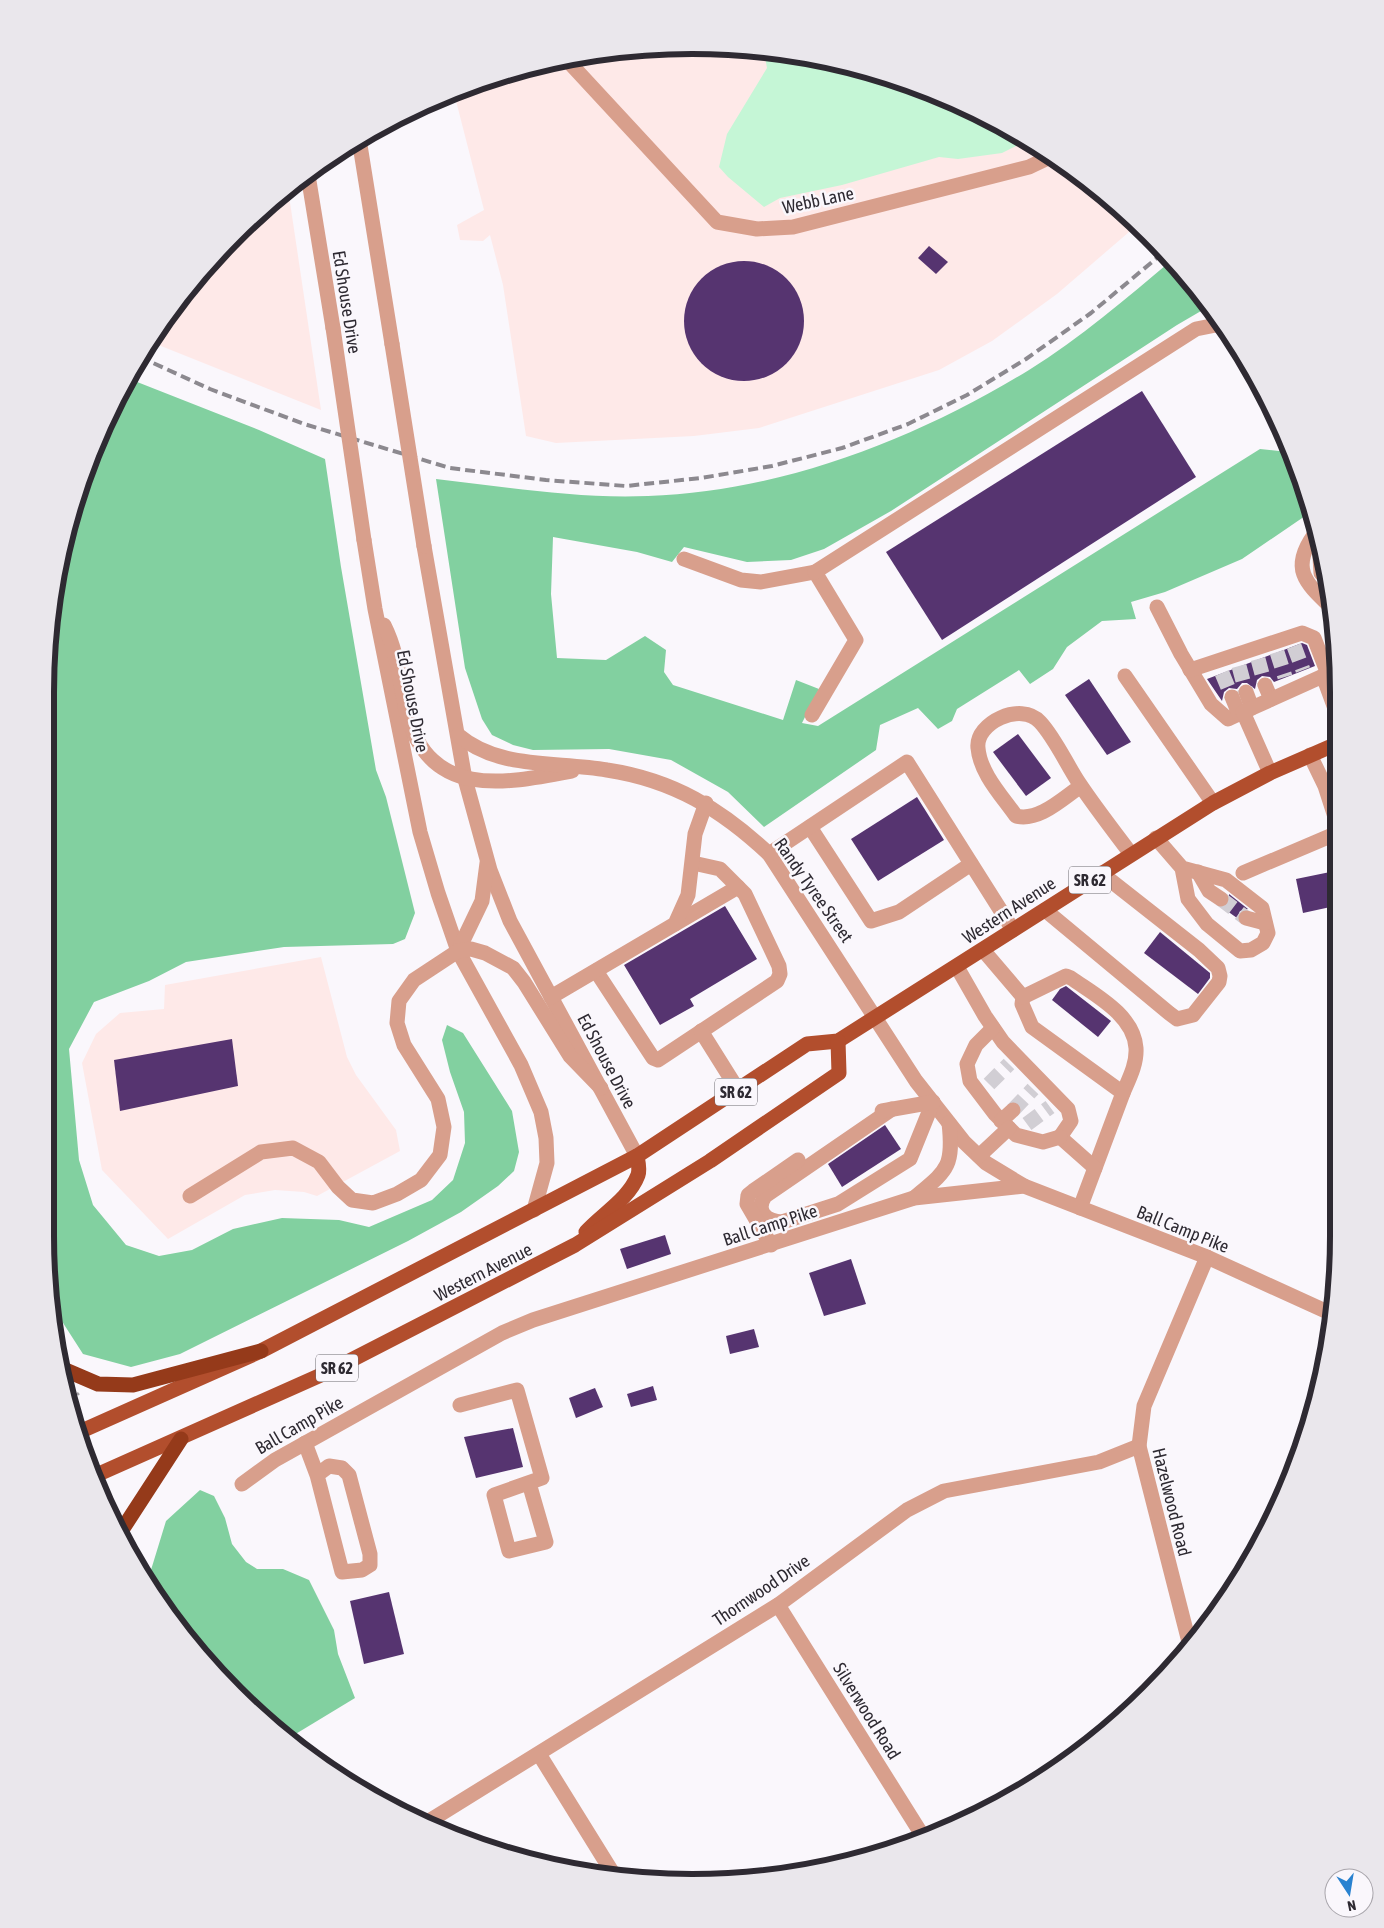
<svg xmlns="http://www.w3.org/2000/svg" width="1384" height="1928" font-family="'Asap Condensed',sans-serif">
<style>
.industrial{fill:#fee9e8}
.green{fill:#c5f6d6}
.forest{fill:#82d0a0}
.building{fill:#563470}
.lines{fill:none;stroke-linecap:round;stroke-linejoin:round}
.minor-tunnel{stroke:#d1ced4;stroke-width:15;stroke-dasharray:15 8;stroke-linecap:butt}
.path{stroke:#a19da3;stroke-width:3;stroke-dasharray:2.5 4;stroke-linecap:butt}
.minor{stroke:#d89f8c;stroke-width:15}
.major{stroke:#b24e2d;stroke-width:15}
.highway{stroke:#953a1a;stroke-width:15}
.rail{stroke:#8c898f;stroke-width:4;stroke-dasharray:10 5;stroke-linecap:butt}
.minor-bridge{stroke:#d89f8c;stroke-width:15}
.labels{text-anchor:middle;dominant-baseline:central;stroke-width:5;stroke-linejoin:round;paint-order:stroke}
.shield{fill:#faf7fc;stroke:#6b686f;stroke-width:1}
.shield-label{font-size:16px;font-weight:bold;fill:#2e2a32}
.street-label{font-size:18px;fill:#2e2a32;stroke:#faf7fc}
.rim{fill:none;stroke:#2e2a32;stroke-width:6}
</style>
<rect width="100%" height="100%" fill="#faf7fc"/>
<!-- industrial -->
<g class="industrial">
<polygon points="735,46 860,67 978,112 1086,179 1136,226 1057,294 992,341 939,370 759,428 694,436 556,443 526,436 503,285 490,235 483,241 460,240 457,225 484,210 454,93 484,79 608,51"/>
<polygon points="288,189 321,410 151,342 205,266 266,205"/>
<polygon points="321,957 347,1057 356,1075 396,1130 400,1151 317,1196 304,1192 275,1190 245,1195 168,1239 102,1170 82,1063 96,1034 120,1013 164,1009 165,985"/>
</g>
<!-- green -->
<polygon class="green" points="764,51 860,67 978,112 1026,141 1002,153 958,159 939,157 842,185 780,198 764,207 728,177 719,167 727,134 767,68"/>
<!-- forest -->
<g class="forest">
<path d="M1172,260L1212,309L1201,311L1177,325L891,511L824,549L791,560L747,562L684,547L672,562L637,552L553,537L551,594L557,658L606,660L645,636L666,650L664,672L673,685L783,720L796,680L819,689L802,723L818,726L1260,449L1279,451L1289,443L1308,514L1242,559L1165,592L1131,602L1136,619L1102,621L1067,647L1053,669L1030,684L1019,670L957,709L952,721L938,729L918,708L880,725L876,750L764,827L728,792L671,760L609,749L533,750L513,745L492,735L482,719L465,668L436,479C507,487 577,499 648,496C784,491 914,440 1029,370C1080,338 1127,298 1172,260Z"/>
<polygon points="127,378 259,430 325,459 341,567 376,770 386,797 415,913 405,939 393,944 284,947 186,962 149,981 94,1002 69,1049 79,1160 93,1205 126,1245 159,1256 192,1250 233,1229 282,1218 339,1220 369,1227 432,1200 453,1180 465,1143 464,1112 450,1072 442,1040 447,1025 463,1033 512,1111 519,1152 514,1171 498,1186 461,1212 408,1241 180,1354 131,1367 83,1354 56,1312 45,1236 45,692 57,565 94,445"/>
<polygon points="200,1490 214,1496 225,1518 232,1544 246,1562 257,1569 283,1569 309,1580 334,1630 338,1654 355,1698 289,1738 265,1722 154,1595 147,1583 166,1521"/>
</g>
<!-- building -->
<g class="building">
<polygon points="929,246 948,262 936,274 918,258"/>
<circle cx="744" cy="321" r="60"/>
<polygon points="1142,391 1196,477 942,640 886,552"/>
<polygon points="1302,643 1307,645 1315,666 1274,682 1270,677 1262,676 1257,680 1255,689 1247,683 1242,683 1237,689 1229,688 1224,692 1222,701 1207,679"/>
<polygon points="1089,679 1131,742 1107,755 1065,695"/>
<polygon points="1018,734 1051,778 1026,796 993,752"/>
<polygon points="917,797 944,840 878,881 851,839"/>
<polygon points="1335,871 1335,906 1303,913 1296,879"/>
<polygon points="1229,894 1248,909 1240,911 1237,918 1223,908 1229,904"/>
<polygon points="725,906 757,959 690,999 694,1006 660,1025 624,965"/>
<polygon points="1160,932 1210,973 1210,978 1198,994 1144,953"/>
<polygon points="1066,986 1111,1021 1098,1037 1052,1000 1060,989"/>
<polygon points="232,1039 238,1086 120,1111 114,1060"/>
<polygon points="885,1125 901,1149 842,1187 828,1164"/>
<polygon points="665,1235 671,1254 627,1269 620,1249"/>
<polygon points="851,1259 866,1304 824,1316 809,1273"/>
<polygon points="754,1329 759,1347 730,1354 726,1336"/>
<polygon points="653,1386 657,1400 631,1407 627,1394"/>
<polygon points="595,1388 603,1407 576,1418 569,1398"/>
<polygon points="513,1428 523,1467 476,1478 464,1437"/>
<polygon points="389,1592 404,1654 364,1664 350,1601"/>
</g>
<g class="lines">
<!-- minor-tunnel -->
<g class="minor-tunnel">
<polyline points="1294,646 1303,670"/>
<polyline points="1277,652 1285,677"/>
<polyline points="1258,659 1265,685"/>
<polyline points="1239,666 1246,692"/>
<polyline points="1222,673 1232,697"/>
<polyline points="1221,899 1246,918"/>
<polyline points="989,1084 1009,1064"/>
<polyline points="1013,1110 1033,1089"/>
<polyline points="1027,1124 1050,1107"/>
</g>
<!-- path -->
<polyline class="path" points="67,1403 79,1393"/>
<!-- minor -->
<g class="minor">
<polyline points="567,60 717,222 757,229 793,227 1029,167 1050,157"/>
<polyline points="359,139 392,344"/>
<polyline points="308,175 333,328"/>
<path d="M1314,535C1289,570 1307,584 1333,609"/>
<polyline points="364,540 375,609 420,832 438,893 458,951 521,1065 541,1112 546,1138 547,1163 534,1210"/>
<polyline points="424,546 465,779 490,870 510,921 637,1156"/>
<polyline points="1320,557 1321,573 1326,579"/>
<polyline points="684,559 741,580 761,582 815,572 856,640 812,715"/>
<polyline points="815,572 1196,329 1216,325 1227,329"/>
<polyline points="1157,607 1181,654 1211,704 1228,719 1243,712"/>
<path d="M384,625C399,655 399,682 407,714C430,799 504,784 572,771"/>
<polyline points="1190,670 1302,633 1314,638 1328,674 1323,676"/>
<polyline points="1125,676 1213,803"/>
<polyline points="1265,685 1271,699"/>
<polyline points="1246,692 1252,708"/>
<polyline points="1232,697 1239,714"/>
<path d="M458,735C499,770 557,761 607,770C673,780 721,809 769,854L916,1081L964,1142L986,1163L1024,1186"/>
<polyline points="1310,755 1325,786 1335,817"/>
<polyline points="1270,773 1243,712 1323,676 1334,706"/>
<path d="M1081,786C1063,798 1039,822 1016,816C1002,796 980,773 978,748C975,723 1021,701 1040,722C1055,738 1067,765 1079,783C1095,807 1113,830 1131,854"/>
<polyline points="810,827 871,921 899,912 971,864"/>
<polyline points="1156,838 1182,868 1188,899 1207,924 1240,951 1251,950 1263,943 1268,933 1262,908 1226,880 1182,868"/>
<polyline points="769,854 907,762 1013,930"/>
<polyline points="1198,872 1209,891 1221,899"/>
<polyline points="1243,873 1335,834"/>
<polyline points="1045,910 1169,1013 1177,1019 1193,1015 1219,982 1220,976 1218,968 1199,950 1101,873"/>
<polyline points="1246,918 1265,923"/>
<polyline points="675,924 738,887"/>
<polyline points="983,950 1023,997 1022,1004 1032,1027 1123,1093 1080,1208"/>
<polyline points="458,951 482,901 487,863"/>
<polyline points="957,967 985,1016 1003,1042 1068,1109 1071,1121 1060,1137 1095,1168"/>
<polyline points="596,971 653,1058 658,1060 777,981 780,974 779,966 745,894 720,869 693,863"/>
<polyline points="551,997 675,924 688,895 695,834 706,803"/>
<path d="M1023,997L1066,976L1071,978C1095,995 1134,1015 1136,1048C1137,1064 1129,1079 1123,1093"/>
<polyline points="993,1028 976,1045 967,1064 970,1081 995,1114 1016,1135 1043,1142 1060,1137"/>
<polyline points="701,1031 738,1090"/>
<path d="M892,1109L765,1196C755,1211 766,1221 782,1222L838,1204L910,1159L933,1102"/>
<polyline points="882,1111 933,1102"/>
<polyline points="1001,1121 1013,1110"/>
<polyline points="979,1156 1009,1128"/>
<polyline points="190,1196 261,1152 293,1148 319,1162 338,1187 352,1200 373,1203 397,1194 421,1180 440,1155 444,1127 438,1099 404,1045 397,1023 399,1001 414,980 458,951 471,949 485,953 513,968 524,982 570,1056 601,1088"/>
<path d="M914,1198C947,1170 954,1168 949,1123"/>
<polyline points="771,1245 747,1204 748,1195 753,1191 798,1160"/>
<polyline points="460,1405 517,1390 542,1478 494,1495 509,1551 546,1542 529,1483"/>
<polyline points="305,1443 317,1475 342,1572 362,1570 370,1565 370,1554 349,1475 342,1468 329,1466 317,1475"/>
<polyline points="242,1484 275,1460 502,1333 533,1320 914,1198 1024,1186 1207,1257 1332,1314"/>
<polyline points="778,1605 924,1838"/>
<polyline points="1190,1646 1139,1446 1144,1406 1207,1257"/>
<polyline points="539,1754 614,1875"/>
<polyline points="426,1823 778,1605 907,1510 944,1491 1099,1462 1139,1446"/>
</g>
<!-- major -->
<g class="major">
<path d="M586,1232C602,1214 629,1199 638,1175C640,1170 638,1161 637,1156"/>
<polyline points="77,1433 261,1351 637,1156 807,1044 838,1041 1213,803 1270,773 1334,745"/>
<polyline points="92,1477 330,1371 575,1245 710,1161 839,1073 838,1041"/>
</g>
<!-- highway -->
<g class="highway">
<polyline points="63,1369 98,1384 133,1385 261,1351"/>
<polyline points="120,1533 181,1439"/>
</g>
<!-- rail -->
<polyline class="rail" points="140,357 210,389 304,424 450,468 546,480 626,486 701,478 772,466 842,448 908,424 967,395 1026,359 1091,313 1164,252"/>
<!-- minor-bridge -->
<g class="minor-bridge">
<polyline points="333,328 364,540"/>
<polyline points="392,344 424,546"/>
</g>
</g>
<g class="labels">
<!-- shield labels -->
<g class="shield">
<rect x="1069" y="866.5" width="42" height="27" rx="4"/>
<rect x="715" y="1078.5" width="42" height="27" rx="4"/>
<rect x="316" y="1354.5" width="42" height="27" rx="4"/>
</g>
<g class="shield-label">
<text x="1090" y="880">SR 62</text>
<text x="736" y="1092">SR 62</text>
<text x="337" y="1368">SR 62</text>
</g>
<!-- street labels -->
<g class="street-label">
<text transform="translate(818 200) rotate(-12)">Webb Lane</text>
<text transform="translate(347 302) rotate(81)">Ed Shouse Drive</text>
<text transform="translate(413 701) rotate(79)">Ed Shouse Drive</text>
<text transform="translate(814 890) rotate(55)">Randy Tyree Street</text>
<text transform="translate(1009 910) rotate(-33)">Western Avenue</text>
<text transform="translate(607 1061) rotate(62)">Ed Shouse Drive</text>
<text transform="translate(770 1225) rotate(-18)">Ball Camp Pike</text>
<text transform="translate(1183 1229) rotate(22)">Ball Camp Pike</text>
<text transform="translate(483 1272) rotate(-27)">Western Avenue</text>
<text transform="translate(299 1425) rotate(-30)">Ball Camp Pike</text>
<text transform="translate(1172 1502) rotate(76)">Hazelwood Road</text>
<text transform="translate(761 1590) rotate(-34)">Thornwood Drive</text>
<text transform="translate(867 1711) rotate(58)">Silverwood Road</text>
</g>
</g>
<!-- crop -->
<path d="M0 0H1384V1928H0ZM692 54H692A638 638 0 0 1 1330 692V1236A638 638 0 0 1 692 1874H692A638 638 0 0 1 54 1236V692A638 638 0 0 1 692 54Z" fill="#eae7ec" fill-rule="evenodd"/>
<path class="rim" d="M692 54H692A638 638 0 0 1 1330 692V1236A638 638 0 0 1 692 1874H692A638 638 0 0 1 54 1236V692A638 638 0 0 1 692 54Z"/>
<!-- north arrow -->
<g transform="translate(1349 1893) rotate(168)"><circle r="24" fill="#faf7fc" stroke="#a8a5ab"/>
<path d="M0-4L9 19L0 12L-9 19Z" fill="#2982d0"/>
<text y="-8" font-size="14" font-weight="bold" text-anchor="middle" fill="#2e2a32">N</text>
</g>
</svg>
